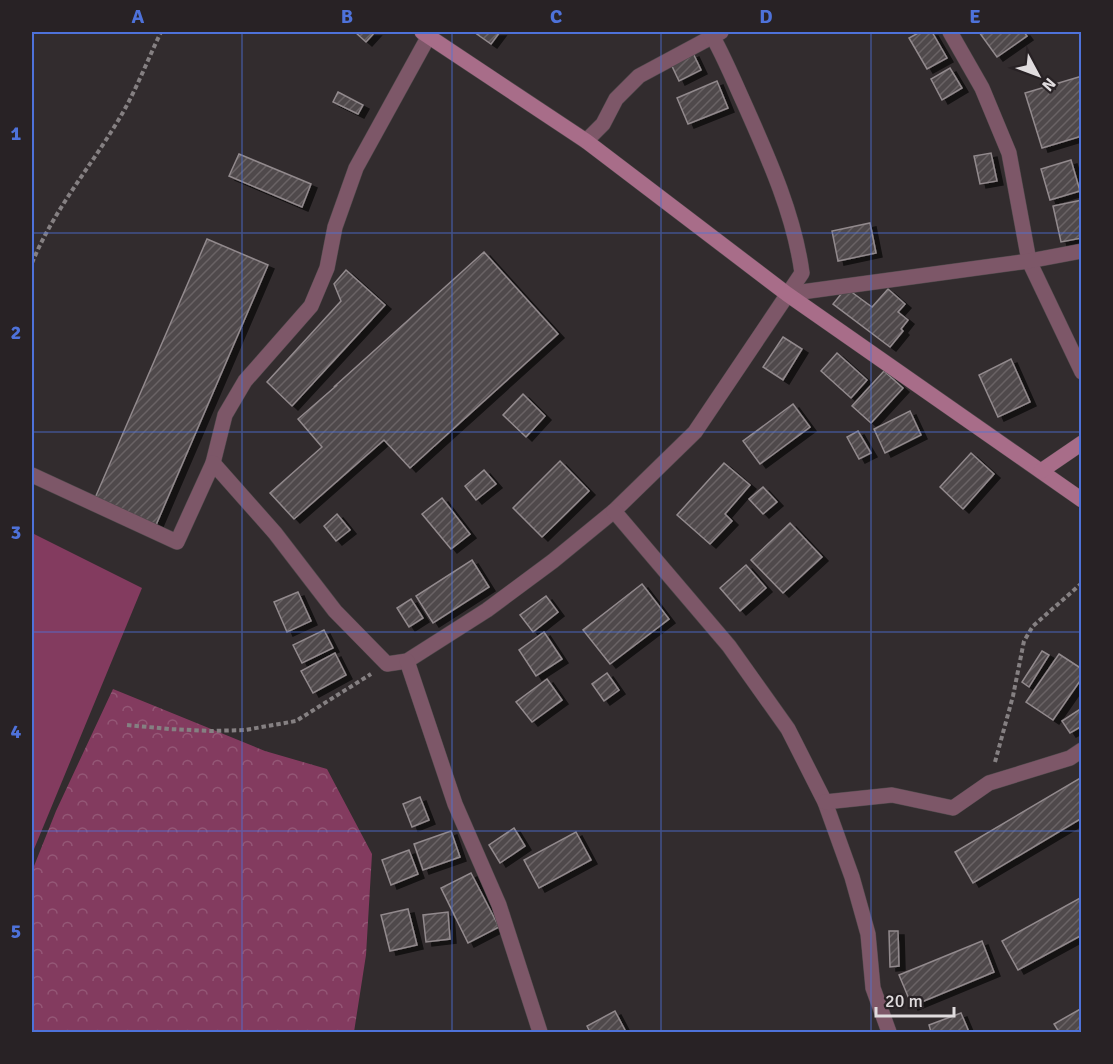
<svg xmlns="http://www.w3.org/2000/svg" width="1113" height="1064" font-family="Signika,sans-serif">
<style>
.forest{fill:url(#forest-crowns)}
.park{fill:#833b5f}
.building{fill:url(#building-hatch);stroke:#928a8d;stroke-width:1.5;filter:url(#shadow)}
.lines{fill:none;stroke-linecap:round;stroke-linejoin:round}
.street-casing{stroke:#4e484a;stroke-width:16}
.secondary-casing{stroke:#4e484a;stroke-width:16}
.path{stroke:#858082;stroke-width:4;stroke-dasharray:4.5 3;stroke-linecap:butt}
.street{stroke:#7d5768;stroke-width:15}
.secondary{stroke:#a86d89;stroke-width:15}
.grid{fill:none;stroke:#4e72da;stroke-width:1.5;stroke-opacity:0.55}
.neatline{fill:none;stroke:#4e72da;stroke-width:2}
.grid-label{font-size:20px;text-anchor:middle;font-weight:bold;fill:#4e72da}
</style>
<defs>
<pattern id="forest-crowns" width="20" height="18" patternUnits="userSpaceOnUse" patternTransform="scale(1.5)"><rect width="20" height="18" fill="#833b5f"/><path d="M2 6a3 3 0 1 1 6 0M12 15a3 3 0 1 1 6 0" fill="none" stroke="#945776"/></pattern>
<pattern id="building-hatch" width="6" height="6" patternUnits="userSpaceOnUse" patternTransform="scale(1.5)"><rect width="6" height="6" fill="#50494c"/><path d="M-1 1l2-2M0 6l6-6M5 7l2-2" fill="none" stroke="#696365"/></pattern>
<filter id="shadow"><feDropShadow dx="6" dy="4" stdDeviation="0" flood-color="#0009"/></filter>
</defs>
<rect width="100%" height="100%" fill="#322c2e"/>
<!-- forest -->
<polygon class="forest" points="113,689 265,751 327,769 372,854 366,955 354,1032 32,1032 32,871 56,811"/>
<!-- park -->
<polygon class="park" points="32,533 142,588 32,854"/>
<!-- building -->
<g class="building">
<polygon points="355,32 375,32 366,42"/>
<polygon points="474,32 500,32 491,44"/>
<polygon points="920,32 932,32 947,58 927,69 909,38"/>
<polygon points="979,32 1024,32 1027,36 997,57"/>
<polygon points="693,53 701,70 679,81 671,64"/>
<polygon points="950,68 962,88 942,100 931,79"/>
<polygon points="1082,76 1082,136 1042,148 1025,93"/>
<polygon points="717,81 728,108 688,124 677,98"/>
<polygon points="338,92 363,105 358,114 333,102"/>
<polygon points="991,153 997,181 980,184 974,156"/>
<polygon points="239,154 311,184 302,207 229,176"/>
<polygon points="1071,160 1080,191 1050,200 1041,169"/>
<polygon points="1082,200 1082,238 1061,242 1053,206"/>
<polygon points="870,223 876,253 838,261 832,231"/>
<polygon points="207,239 268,265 156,525 95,498"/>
<polygon points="484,252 558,334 410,468 384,440 294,519 270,493 322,447 298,419 336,386 335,386"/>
<polygon points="346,270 385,305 292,406 267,382 341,301 334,284"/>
<polygon points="846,288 872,307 888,289 905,304 898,312 908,320 901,329 903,331 890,347 833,304"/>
<polygon points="783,337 802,349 783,380 763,367"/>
<polygon points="837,353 867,380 851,398 821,371"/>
<polygon points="1011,359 1030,402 998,417 979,375"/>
<polygon points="884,371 903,388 871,423 852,406"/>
<polygon points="523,394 545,416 526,437 503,415"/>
<polygon points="793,404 810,427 760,464 743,441"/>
<polygon points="910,411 921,435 885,453 874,429"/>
<polygon points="858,431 871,453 859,459 847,437"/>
<polygon points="971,453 994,474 963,509 940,487"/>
<polygon points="560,461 589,491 542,537 513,508"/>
<polygon points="724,463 750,485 725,514 732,521 710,544 677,515"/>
<polygon points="484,470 496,484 476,500 465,486"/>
<polygon points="763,487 777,502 763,514 749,499"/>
<polygon points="442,498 470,534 451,549 422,514"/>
<polygon points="337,514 350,530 336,541 324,526"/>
<polygon points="790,523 822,557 783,593 751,560"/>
<polygon points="472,560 489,587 433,623 416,596"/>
<polygon points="746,565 766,588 740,611 720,588"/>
<polygon points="642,584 669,619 610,664 583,630"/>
<polygon points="298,592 311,621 287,632 274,602"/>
<polygon points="546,596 558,612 533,632 520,615"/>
<polygon points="411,599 423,618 409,627 397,608"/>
<polygon points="324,630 333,648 302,663 293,645"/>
<polygon points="544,632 562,659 536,676 519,650"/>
<polygon points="1042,651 1049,655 1029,687 1022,682"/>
<polygon points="335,653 346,675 313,693 301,671"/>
<polygon points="1059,654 1082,669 1082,678 1053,720 1026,702"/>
<polygon points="607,673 619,690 604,701 592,684"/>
<polygon points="547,679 562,700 532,722 516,702"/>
<polygon points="1082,708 1082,726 1070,733 1062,721"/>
<polygon points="1082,777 1082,818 973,883 955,852"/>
<polygon points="420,797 429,820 412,827 403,804"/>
<polygon points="514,828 525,846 500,863 489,845"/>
<polygon points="451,831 460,857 423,870 414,844"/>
<polygon points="576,832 591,860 539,888 524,860"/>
<polygon points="409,850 418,874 391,885 382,860"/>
<polygon points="471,873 499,927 468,943 441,888"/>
<polygon points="1082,897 1082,935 1018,970 1002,941"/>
<polygon points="408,909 417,945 390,951 381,915"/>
<polygon points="448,912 450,939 426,942 423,915"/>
<polygon points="889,931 898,931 899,966 890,967"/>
<polygon points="982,941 994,972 912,1006 899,975"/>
<polygon points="1082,1008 1082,1032 1059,1032 1054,1024"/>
<polygon points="615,1011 626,1032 590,1032 587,1026"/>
<polygon points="961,1013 969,1032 931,1032 929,1025"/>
</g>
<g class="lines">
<defs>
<g id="street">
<polyline points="950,32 982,88 1009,153 1029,261 1082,372"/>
<polyline points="586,141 603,124 616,99 639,76 721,32"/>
<polyline points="787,294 1029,261 1082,251"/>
<polyline points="213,463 225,415 245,381 311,306 327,268 335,227 356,168 431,32"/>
<path d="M32,475L177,542L213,463L275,533L335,611L387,664L407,661L487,610L553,561L614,511L695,432L802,273C794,214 768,157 744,103C733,79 723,54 710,32"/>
<polyline points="614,511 729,646 788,729 825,802 852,877 868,934 873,988 889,1032"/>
<polyline points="407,661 455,804 499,905 540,1032"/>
<polyline points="825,802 892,795 953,808 989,783 1070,758 1082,750"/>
</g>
<g id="secondary">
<polyline points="422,32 586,141 787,294 1082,500"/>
<polyline points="1041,471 1082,443"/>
</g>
</defs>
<!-- street casing -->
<use href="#street" class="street-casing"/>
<!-- secondary casing -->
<use href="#secondary" class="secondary-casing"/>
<!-- path -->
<g class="path">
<path d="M32,263C54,209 93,164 122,114C137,88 148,59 161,32"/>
<polyline points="127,725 169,729 210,731 245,730 296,721 371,674"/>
<polyline points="995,762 1013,696 1024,641 1033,626 1082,583"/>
</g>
<!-- street -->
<use href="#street" class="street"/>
<!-- secondary -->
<use href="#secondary" class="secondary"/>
</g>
<!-- grid -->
<path class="grid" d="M242,32V1032M452,32V1032M661,32V1032M871,32V1032M32,233H1082M32,432H1082M32,632H1082M32,831H1082"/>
<!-- border -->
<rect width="1113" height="1064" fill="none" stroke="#282225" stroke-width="66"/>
<!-- north arrow -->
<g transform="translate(1038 75) rotate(131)" stroke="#282225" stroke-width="4.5" paint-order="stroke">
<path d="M0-4.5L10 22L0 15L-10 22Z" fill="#e0dcde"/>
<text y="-9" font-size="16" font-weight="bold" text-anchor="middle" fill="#e0dcde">N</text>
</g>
<!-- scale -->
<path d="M876 1007v9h78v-9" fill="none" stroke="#e0dcde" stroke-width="3"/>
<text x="885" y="1007" font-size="18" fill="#e0dcde" stroke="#282225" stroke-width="4.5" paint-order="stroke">20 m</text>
<rect x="33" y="33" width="1047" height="998" class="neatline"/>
<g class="grid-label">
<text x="138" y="23">A</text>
<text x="347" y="23">B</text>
<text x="556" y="23">C</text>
<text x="766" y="23">D</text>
<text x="975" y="23">E</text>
<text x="16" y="140">1</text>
<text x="16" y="339">2</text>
<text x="16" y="539">3</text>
<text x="16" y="738">4</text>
<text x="16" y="938">5</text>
</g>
</svg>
